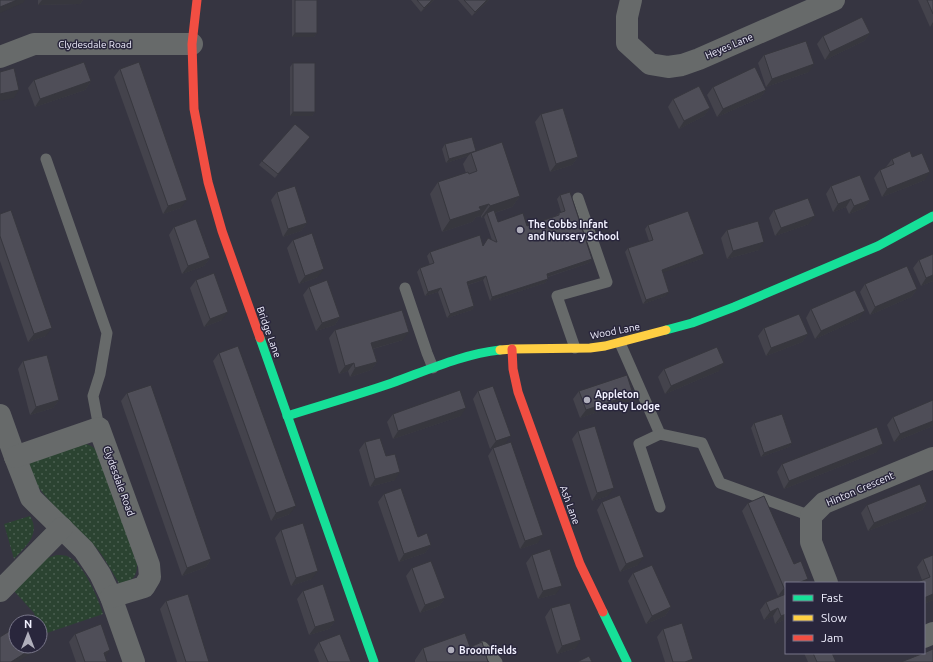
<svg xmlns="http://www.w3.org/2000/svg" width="933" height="662" font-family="Ubuntu,sans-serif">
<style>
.grass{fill:url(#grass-dots)}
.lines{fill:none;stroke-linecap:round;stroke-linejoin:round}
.lane{stroke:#676a6a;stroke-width:11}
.street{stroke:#676a6a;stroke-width:22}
.fast{stroke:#16e098;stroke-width:9}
.slow{stroke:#ffcf43;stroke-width:9}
.jam{stroke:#f24e42;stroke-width:9}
.wall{fill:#44434c}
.shaded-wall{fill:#37373e}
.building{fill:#4f4e58;stroke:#37373e}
.poi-dot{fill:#b0afbc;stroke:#29263c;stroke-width:1.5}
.labels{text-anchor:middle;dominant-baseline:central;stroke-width:3;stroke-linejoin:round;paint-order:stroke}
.street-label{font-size:10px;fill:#f1f0ff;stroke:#29263c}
.poi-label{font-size:10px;font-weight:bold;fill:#f1f0ff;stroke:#29263c;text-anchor:start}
</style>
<defs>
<pattern id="grass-dots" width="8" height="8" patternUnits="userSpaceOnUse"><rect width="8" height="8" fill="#2b4331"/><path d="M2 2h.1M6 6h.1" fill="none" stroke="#4a5e50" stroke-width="1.8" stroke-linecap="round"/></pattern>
</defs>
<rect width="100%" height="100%" fill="#363541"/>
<!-- grass -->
<g class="grass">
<path d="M82,443C91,445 93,446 98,453L137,564C137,578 132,580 120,585C113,574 107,562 99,551C80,529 56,511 39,488C35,482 32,473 29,466L30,463Z"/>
<path d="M30,516C41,534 26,546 14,559L4,524Z"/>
<path d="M57,555C60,555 64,555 67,556C84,563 98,598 103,614L41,635L40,631V622H37L34,613L14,591L47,558Z"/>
</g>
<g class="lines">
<!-- lane -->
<g class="lane">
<polyline points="46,159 107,333 100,374 93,396 99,428"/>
<polyline points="405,288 427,353 433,368"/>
<polyline points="620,343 660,434"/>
<polyline points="575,348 557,296 607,282 578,198"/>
<polyline points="660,507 639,444 660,434 702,443 720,483 811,516"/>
<polyline points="483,647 497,662"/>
</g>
<!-- street -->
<g class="street">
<polyline points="631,0 627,17 627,43 650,64 668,67 682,65 699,59 834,0"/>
<polyline points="0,57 34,44 192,44"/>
<polyline points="0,415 15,457 31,498 84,550 100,574 111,597 134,662"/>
<polyline points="15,457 99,428 149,565 150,577 144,587 111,597"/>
<polyline points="827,583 811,542 811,516 824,503 933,458"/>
<polyline points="0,591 62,528"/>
<polyline points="924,637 933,633"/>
</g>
<!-- fast -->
<g class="fast">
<polyline points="666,330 692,323 734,307 878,246 933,216"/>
<polyline points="260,338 374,662"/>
<path d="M287,416C322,405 357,395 392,383C428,370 463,354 500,350"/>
<polyline points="603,612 627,662"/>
</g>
<!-- slow -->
<polyline class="slow" points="500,350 512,349 590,348 605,346 666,330"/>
<!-- jam -->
<g class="jam">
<polyline points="197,0 192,44 194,109 208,182 222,231 260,338"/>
<polyline points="512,349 513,369 518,392 580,564 603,612"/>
</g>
</g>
<!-- wall -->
<g class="wall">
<polygon points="38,0 83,0 80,4 38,5"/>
<polygon points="292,0 317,0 317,33 314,37 292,37"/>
<polygon points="411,0 434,0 421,12"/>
<polygon points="458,0 489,0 472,16"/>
<polygon points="918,0 933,0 933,25 930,27"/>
<polygon points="870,33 864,41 825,60 817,44 823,36"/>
<polygon points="764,55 809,72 766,87 758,63"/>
<polygon points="293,63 315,112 312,116 290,116 290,67"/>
<polygon points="120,69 181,208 163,214 114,77"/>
<polygon points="34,80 91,81 85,90 35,107 28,88"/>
<polygon points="713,87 766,90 760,98 717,117 707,95"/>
<polygon points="673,99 710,108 704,116 679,129 668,107"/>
<polygon points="541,114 578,157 572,165 550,172 535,122"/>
<polygon points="310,137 275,178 259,165 262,161"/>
<polygon points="445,144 476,151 520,196 512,207 495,213 498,222 527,226 556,216 559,213 561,212 557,199 560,195 592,259 589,263 548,277 548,279 545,283 490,301 483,280 468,285 474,306 472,310 447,318 438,292 425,296 417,272 420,268 430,265 427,256 430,252 483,246 492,240 484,217 481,218 481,216 476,217 472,222 442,232 430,194 438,182 466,173 463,164 468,156 446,163 442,149"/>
<polygon points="912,157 925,180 882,197 874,178 880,170 887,167 886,167 892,159"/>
<polygon points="831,186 870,200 864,208 849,214 846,207 833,212 826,194"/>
<polygon points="277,192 307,223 301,231 283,237 271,200"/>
<polygon points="774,210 809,224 775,236 769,218"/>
<polygon points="0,214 46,336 28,342 0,261"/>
<polygon points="648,225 701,259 663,272 666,296 643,304 625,252 628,248 649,241 645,229"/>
<polygon points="174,227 210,258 204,266 182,274 169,235"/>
<polygon points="727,230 759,250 727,259 721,238"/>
<polygon points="293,240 318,277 299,284 287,248"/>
<polygon points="933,254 933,281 921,286 913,268 919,260"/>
<polygon points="196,280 222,320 204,327 190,288"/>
<polygon points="865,284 917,289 911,297 870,315 860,292"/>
<polygon points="309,287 340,317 335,325 316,331 303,295"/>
<polygon points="811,309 859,319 815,339 806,318"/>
<polygon points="764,328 808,334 802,342 766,356 758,336"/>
<polygon points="335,330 403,340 373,349 377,362 371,370 350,377 348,371 339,374 329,338"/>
<polygon points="219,353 290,514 271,521 213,361"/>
<polygon points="23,361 59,400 53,408 30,415 18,369"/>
<polygon points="664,369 719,371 665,394 658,377"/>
<polygon points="478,391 505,444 490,449 473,399"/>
<polygon points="579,391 628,402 580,418 573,399"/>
<polygon points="127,393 211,559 206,567 182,576 121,401"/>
<polygon points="933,400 933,426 894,442 887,425 893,417"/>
<polygon points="393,414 461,416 393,439 387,422"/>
<polygon points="754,423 792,443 789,447 761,457 751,428"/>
<polygon points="578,431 608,496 592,501 572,439"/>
<polygon points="365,442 386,456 395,480 370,487 359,450"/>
<polygon points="493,448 538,543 520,549 488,456"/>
<polygon points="877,452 784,489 777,472 782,464"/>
<polygon points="384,494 418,537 431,545 425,553 399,562 378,502"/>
<polygon points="602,502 638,565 620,572 597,510"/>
<polygon points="927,502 922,510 868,531 861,513 867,505"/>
<polygon points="748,503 794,564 786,593 778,596 742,511"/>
<polygon points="281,530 312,579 291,586 275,538"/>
<polygon points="532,555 556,594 538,599 526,563"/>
<polygon points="933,555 933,600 924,604 922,580 917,567 923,559"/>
<polygon points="412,568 445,598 439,606 420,613 406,576"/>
<polygon points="633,573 671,607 665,616 646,624 628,581"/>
<polygon points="303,591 335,621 329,629 309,635 297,599"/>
<polygon points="786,594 786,619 775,624 773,616 764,620 760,610 766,602"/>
<polygon points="166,601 209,662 177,662 160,609"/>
<polygon points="551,608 576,648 557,654 545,617"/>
<polygon points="663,629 691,662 665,662 657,637"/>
<polygon points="75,634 105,657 107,662 76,662 69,642"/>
<polygon points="319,642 351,662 319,662 314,650"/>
<polygon points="470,647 488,662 415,662 415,660 423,648"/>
<polygon points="804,653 832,653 836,662 808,662"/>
</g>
<!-- shaded-wall -->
<g class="shaded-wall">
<polygon points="17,0 25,0 23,3 0,13 0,7"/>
<polygon points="42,0 83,0 80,4 38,5"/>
<polygon points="432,0 434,0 421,12 424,8"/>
<polygon points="487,0 489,0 472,16 475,12"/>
<polygon points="933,22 933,25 930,27"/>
<polygon points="295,33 317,33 314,37 292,37"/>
<polygon points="870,33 864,41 825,60 830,52"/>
<polygon points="814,64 809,72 766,87 772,79"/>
<polygon points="91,81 85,90 35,107 40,99"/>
<polygon points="19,90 14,98 0,101 0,94"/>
<polygon points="766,90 760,98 717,117 723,109"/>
<polygon points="710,108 704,116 679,129 684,121"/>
<polygon points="293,112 315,112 312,116 290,116"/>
<polygon points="310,137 307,141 275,178 278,174"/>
<polygon points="476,151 471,153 468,156 446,163 449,159"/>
<polygon points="578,157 572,165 550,172 556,164"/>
<polygon points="930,172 925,180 882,197 887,189"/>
<polygon points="520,196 512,207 488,215 487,213 484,217 481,218 490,206"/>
<polygon points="851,199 846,207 833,212 838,204"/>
<polygon points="187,200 181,208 163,214 168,206"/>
<polygon points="870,200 864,208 849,214 854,206"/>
<polygon points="489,204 481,216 476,217 472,222 442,232 450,220 479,207"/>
<polygon points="815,216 809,224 775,236 781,228"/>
<polygon points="307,223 301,231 283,237 288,229"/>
<polygon points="764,242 759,250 727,259 733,251"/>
<polygon points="704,254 701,259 659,274 662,270"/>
<polygon points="210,258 204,266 182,274 188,266"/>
<polygon points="592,259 589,263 544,278 547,274"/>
<polygon points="324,269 318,277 299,284 305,276"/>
<polygon points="933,275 933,281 921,286 926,278"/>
<polygon points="486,276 483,280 464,286 467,282"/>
<polygon points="548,279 545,283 490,301 492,297"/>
<polygon points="441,288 438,292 425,296 428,292"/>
<polygon points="917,289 911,297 870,315 875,307"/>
<polygon points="669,292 666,296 643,304 646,300"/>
<polygon points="474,306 472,310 447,318 450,314"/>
<polygon points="865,311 859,319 815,339 821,331"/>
<polygon points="228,312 222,320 204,327 210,319"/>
<polygon points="340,317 335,325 316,331 322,323"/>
<polygon points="52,328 46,336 28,342 34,334"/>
<polygon points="409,332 403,340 365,351 371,343"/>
<polygon points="808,334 802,342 766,356 771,348"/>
<polygon points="377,362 371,370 350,377 355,368"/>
<polygon points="354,363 348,371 339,374 345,366"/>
<polygon points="724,363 719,371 665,394 671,386"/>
<polygon points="633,394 628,402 580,418 586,410"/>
<polygon points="59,400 53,408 30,415 36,407"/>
<polygon points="466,408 461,416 393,439 398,431"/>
<polygon points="933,421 933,426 894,442 900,434"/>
<polygon points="511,436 505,444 490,449 496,441"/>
<polygon points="792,443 789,447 761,457 764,453"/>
<polygon points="883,444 877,452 784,489 789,481"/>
<polygon points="400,472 395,480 370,487 375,479"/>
<polygon points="614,488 608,496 592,501 597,493"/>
<polygon points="927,502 922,510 868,531 874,523"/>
<polygon points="296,506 290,514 271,521 276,513"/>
<polygon points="543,535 538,543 520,549 525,541"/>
<polygon points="431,545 425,553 399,562 404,554"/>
<polygon points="644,557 638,565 620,572 626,564"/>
<polygon points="211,559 206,567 182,576 187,568"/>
<polygon points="318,571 312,579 291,586 296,578"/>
<polygon points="808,579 805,583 798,583"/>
<polygon points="562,586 556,594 538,599 543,591"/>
<polygon points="784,588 786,588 786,593 778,596"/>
<polygon points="933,594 933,600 924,604 924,598"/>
<polygon points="445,598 439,606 420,613 425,605"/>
<polygon points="671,607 665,616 646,624 652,616"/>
<polygon points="778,608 773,616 764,620 770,612"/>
<polygon points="786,614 786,619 775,624 781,616"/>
<polygon points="335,621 329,629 309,635 315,627"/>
<polygon points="581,640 576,648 557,654 562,646"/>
<polygon points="36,646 31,653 18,662 11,662"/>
<polygon points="110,650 105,658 104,653"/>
<polygon points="693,659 691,662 685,662"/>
</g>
<!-- building -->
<g class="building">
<polygon points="0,0 17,0 0,7"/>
<rect x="295" y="0" width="22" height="33"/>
<polygon points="417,0 432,0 424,8"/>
<polygon points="464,0 487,0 475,12"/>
<polygon points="927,0 933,0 933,14"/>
<polygon points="862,17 870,33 830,52 823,36"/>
<polygon points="806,41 814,64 772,79 764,55"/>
<polygon points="84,62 91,81 40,99 34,80"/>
<polygon points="139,62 187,200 168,206 120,69"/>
<rect x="293" y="63" width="22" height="49"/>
<polygon points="755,67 766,90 723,109 713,87"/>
<polygon points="14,68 19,90 0,94 0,72"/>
<polygon points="699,86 710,108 684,121 673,99"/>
<polygon points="563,108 578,157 556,164 541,114"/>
<polygon points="295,124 310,137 278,174 262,161"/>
<polygon points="472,137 476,151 449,159 445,144"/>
<polygon points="502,142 520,196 490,206 489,204 479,207 481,210 450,220 438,182 468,172 469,174 477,171 471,153"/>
<polygon points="910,151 912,157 922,153 930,172 887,189 880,170 894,164 892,159"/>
<polygon points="860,175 870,200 854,206 851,199 838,204 831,186"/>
<polygon points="295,186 307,223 288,229 277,192"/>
<polygon points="570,192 592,259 547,274 548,279 492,297 486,276 467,282 474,306 450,314 441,288 428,292 420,268 434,263 430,252 480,235 483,246 488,238 496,242 497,242 487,213 494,210 498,222 523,213 527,226 559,215 559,213 565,211 560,195"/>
<polygon points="808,198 815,216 781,228 774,210"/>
<polygon points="11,210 52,328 34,334 0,236 0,214"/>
<polygon points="688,211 704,254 662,270 669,292 646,300 628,248 653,240 648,225"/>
<polygon points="196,219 210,258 188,266 174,227"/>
<polygon points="758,221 764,242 733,251 727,230"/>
<polygon points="312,233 324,269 305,276 293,240"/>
<polygon points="933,254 933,275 926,278 919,260"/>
<polygon points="907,266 917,289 875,307 865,284"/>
<polygon points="214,273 228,312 210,319 196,280"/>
<polygon points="327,280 340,317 322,323 309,287"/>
<polygon points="855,290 865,311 821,331 811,309"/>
<polygon points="402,310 409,332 371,343 377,362 355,368 354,363 345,366 335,330"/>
<polygon points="799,314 808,334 771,348 764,328"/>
<polygon points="238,346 296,506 276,513 219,353"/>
<polygon points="717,347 724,363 671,386 664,369"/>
<polygon points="47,355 59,400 36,407 23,361"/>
<polygon points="627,375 633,394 586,410 579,391"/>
<polygon points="151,385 211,559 187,568 127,393"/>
<polygon points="493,386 511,436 496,441 478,391"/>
<polygon points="460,390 466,408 398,431 393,414"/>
<polygon points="933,400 933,421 900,434 893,417"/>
<polygon points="782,414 792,443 764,453 754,423"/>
<polygon points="595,426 614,488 597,493 578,431"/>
<polygon points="877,427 883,444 789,481 782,464"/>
<polygon points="380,438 386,456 395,454 400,472 375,479 365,442"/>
<polygon points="511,442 543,535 525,541 493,448"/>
<polygon points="920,484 927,502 874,523 867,505"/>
<polygon points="401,488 418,537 427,533 431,545 404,554 384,494"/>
<polygon points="620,495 644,557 626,564 602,502"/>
<polygon points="764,496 794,564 801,561 808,579 798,583 786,583 786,588 784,588 748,503"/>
<polygon points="303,523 318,571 296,578 281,530"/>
<polygon points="550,549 562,586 543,591 532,555"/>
<polygon points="933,555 933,594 924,598 924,583 915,583 930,577 923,559"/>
<polygon points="431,561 445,598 425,605 412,568"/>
<polygon points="652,565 671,607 652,616 633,573"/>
<polygon points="323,584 335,621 315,627 303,591"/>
<polygon points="188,594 209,662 186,662 166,601"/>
<polygon points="786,594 786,614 781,616 778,608 770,612 766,602"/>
<polygon points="570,603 581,640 562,646 551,608"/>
<polygon points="682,623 693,659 685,662 673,662 663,629"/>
<polygon points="101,624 110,650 104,653 107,662 85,662 75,634"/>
<polygon points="16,627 16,646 36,646 11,662 0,662 0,637"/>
<polygon points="465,633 470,647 482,642 488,662 427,662 423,648"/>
<polygon points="340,634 351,662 328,662 319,642"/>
<polygon points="933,649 933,662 901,662 924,653"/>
<polygon points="813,653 832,653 836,662 817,662"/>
<polygon points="589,656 592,662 577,662"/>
</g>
<!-- markers -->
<g class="poi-dot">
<circle cx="520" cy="230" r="4"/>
<circle cx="587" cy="400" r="4"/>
<circle cx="451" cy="650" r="4"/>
</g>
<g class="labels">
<!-- street labels -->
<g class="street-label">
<text x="95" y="44">Clydesdale Road</text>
<text transform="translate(729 46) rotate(-23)">Heyes Lane</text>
<text transform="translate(615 331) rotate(-11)">Wood Lane</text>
<text transform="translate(269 332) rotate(70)">Bridge Lane</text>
<text transform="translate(119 481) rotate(70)">Clydesdale Road</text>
<text transform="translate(860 489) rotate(-23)">Hinton Crescent</text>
<text transform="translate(570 505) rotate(70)">Ash Lane</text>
</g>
<!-- poi labels -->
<g class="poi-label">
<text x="528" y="224">The Cobbs Infant<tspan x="528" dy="12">and Nursery School</tspan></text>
<text x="595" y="394">Appleton<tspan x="595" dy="12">Beauty Lodge</tspan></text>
<text x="459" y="650">Broomfields</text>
</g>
</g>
<!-- legend -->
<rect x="785" y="582" width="140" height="72" fill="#29263c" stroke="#79778a"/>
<rect x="793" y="595" width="20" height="6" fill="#16e098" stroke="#79778a"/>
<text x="821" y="602" font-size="12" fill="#f1f0ff">Fast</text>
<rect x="793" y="615" width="20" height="6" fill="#ffcf43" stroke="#79778a"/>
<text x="821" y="622" font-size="12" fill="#f1f0ff">Slow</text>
<rect x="793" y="635" width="20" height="6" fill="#f24e42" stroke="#79778a"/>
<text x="821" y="642" font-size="12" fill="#f1f0ff">Jam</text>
<!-- north arrow -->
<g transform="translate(28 634)"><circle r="19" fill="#29263c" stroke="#79778a"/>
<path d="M0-3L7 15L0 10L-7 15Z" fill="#b0afbc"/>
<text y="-6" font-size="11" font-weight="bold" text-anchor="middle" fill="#f1f0ff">N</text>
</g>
</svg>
